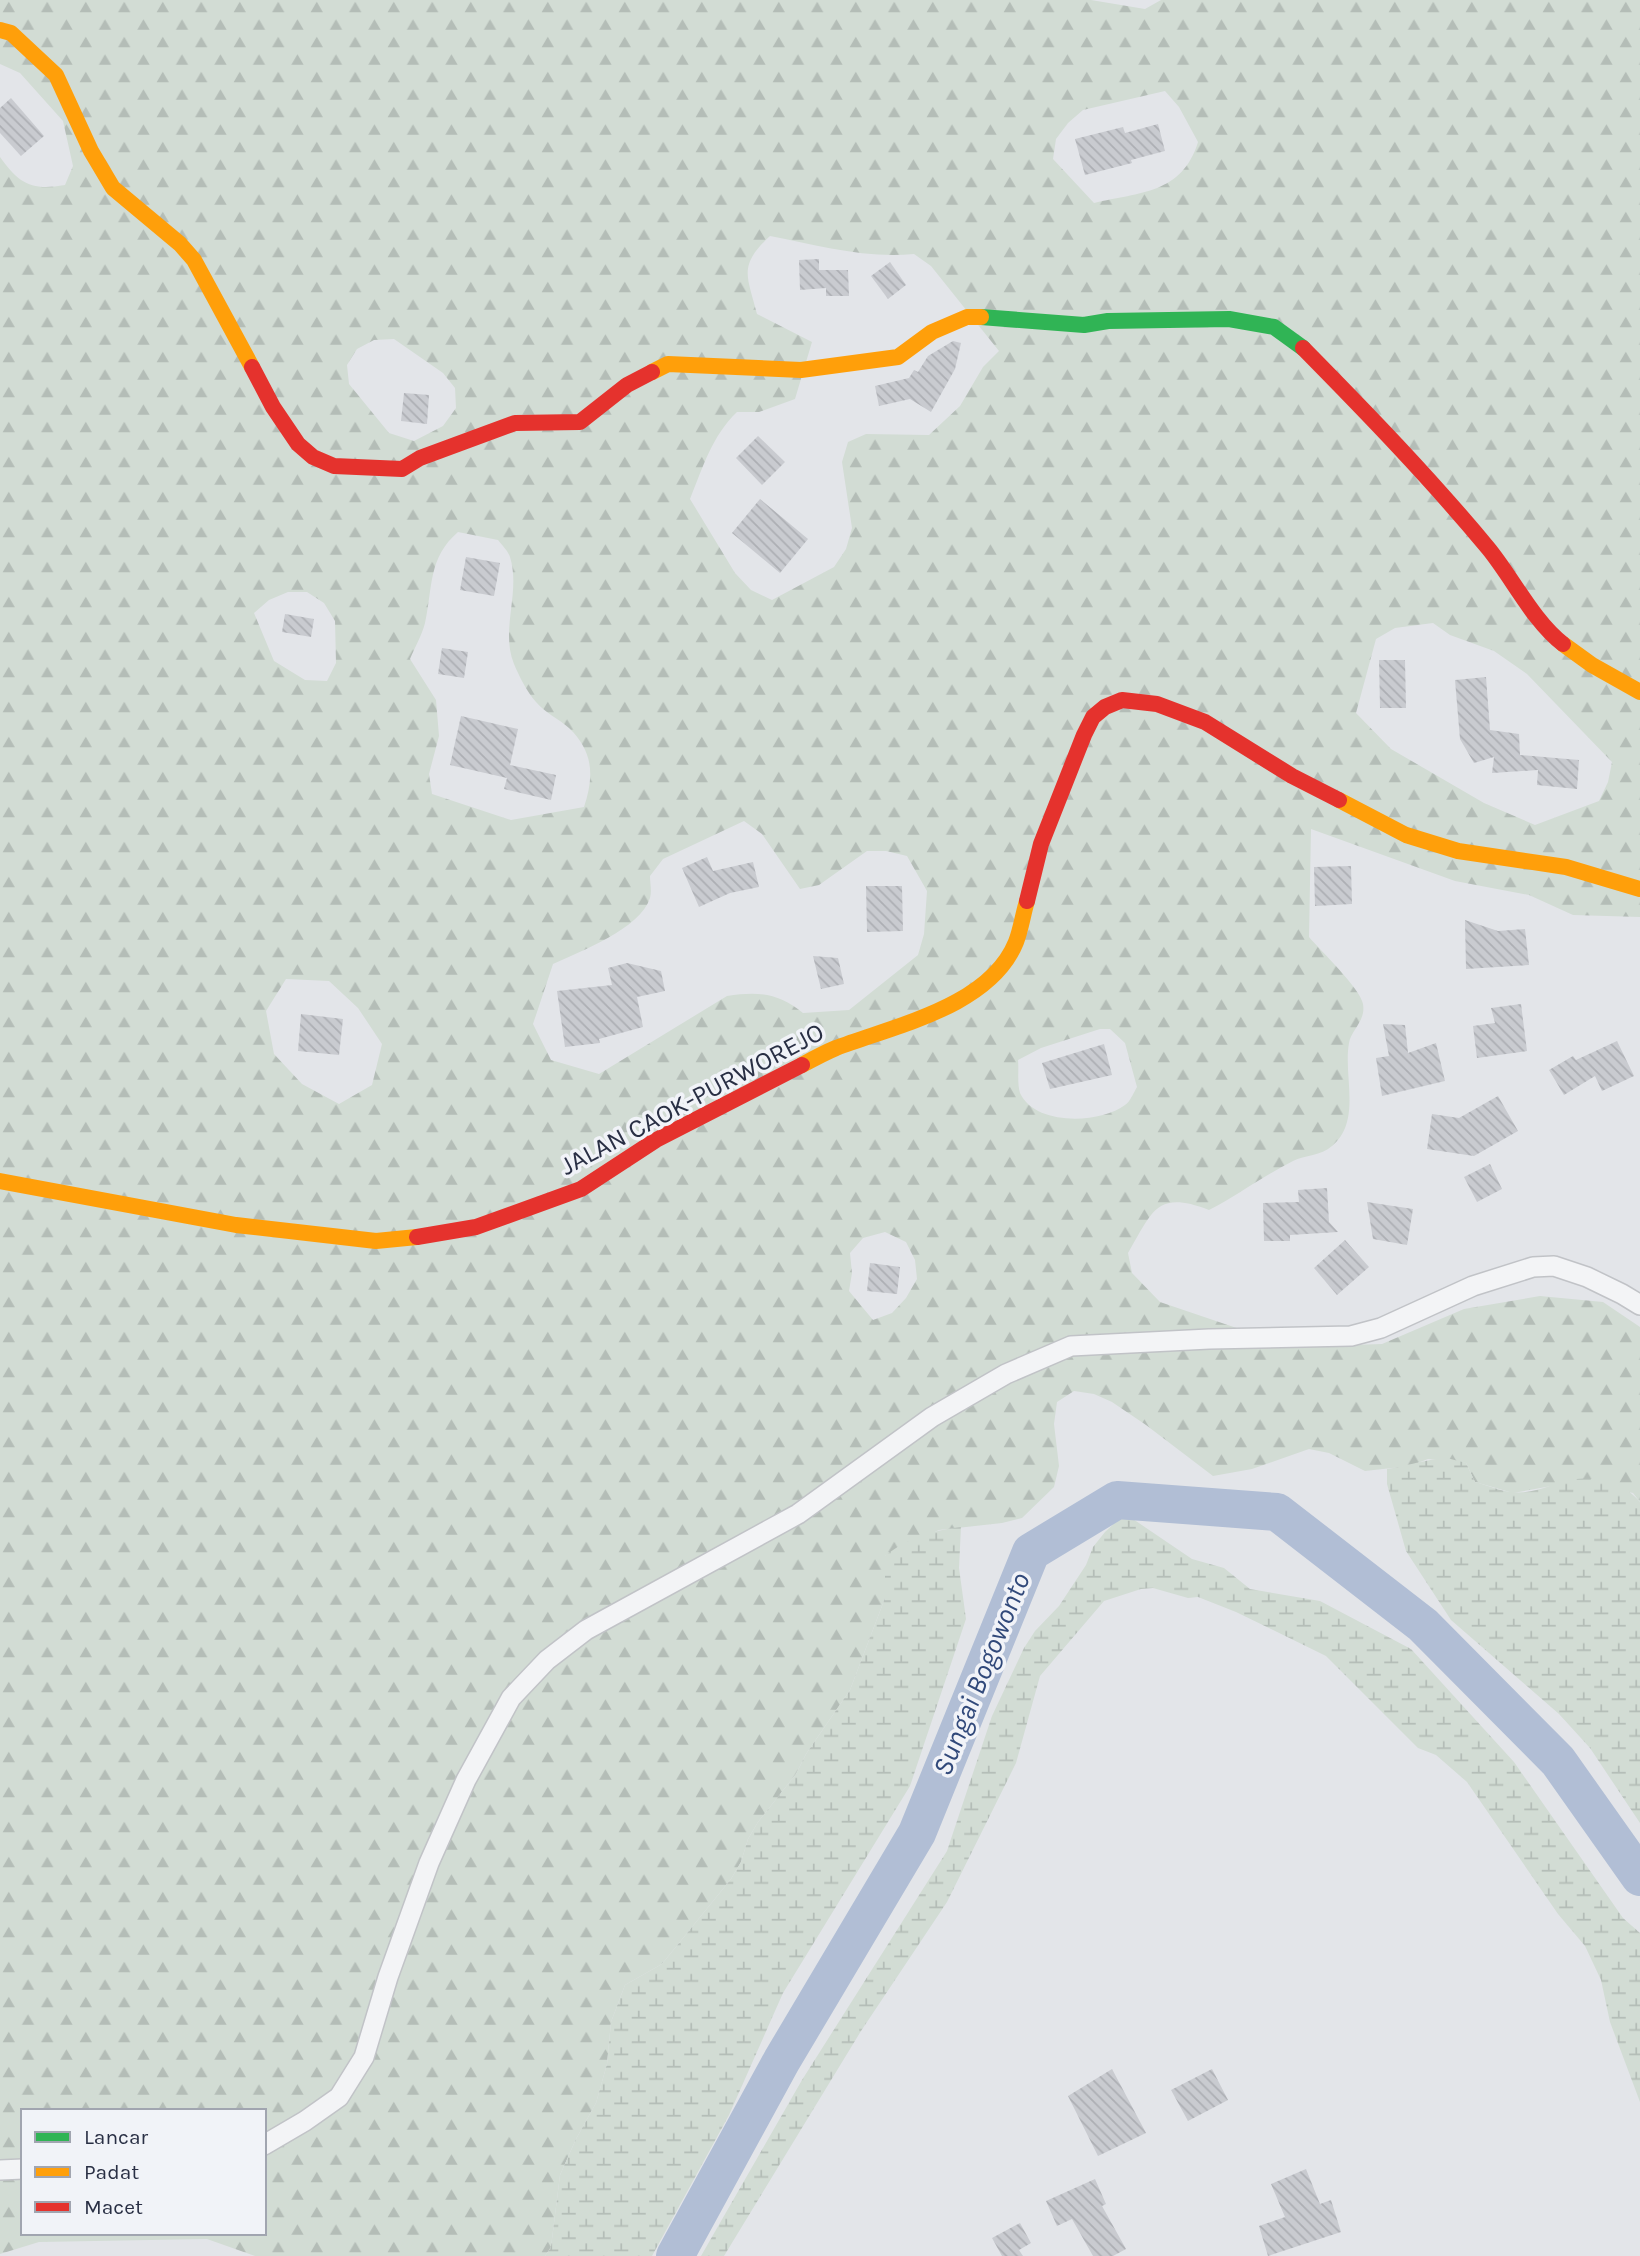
<svg xmlns="http://www.w3.org/2000/svg" width="1640" height="2256" font-family="Karla,sans-serif">
<style>
.forest{fill:url(#forest-firs);fill-rule:evenodd}
.wetland{fill:url(#wetland-marsh)}
.lines{fill:none;stroke-linecap:round;stroke-linejoin:round}
.river{stroke:#b1bed5;stroke-width:38}
.building{fill:url(#building-back-hatch)}
.street-casing{stroke:#c1c3c7;stroke-width:22}
.street{stroke:#f3f4f6;stroke-width:19}
.fast{stroke:#30b455;stroke-width:16}
.slow{stroke:#ff9f0a;stroke-width:16}
.jam{stroke:#e5322d;stroke-width:16}
.labels{text-anchor:middle;dominant-baseline:central;stroke-width:7;stroke-linejoin:round;paint-order:stroke}
.street-label{font-size:26px;fill:#292f44;stroke:#f1f3f8}
.water-label{font-size:28px;font-style:italic;fill:#31497a;stroke:#f1f3f8}
</style>
<defs>
<pattern id="forest-firs" width="22" height="20" patternUnits="userSpaceOnUse" patternTransform="scale(1.75)"><rect width="22" height="20" fill="#d2dcd4"/><path d="M5 1l3.5 6h-7zM16 11l3.5 6h-7z" fill="#b4bdb7"/></pattern>
<pattern id="wetland-marsh" width="20" height="14" patternUnits="userSpaceOnUse" patternTransform="scale(1.75)"><rect width="20" height="14" fill="#d2dcd4"/><path d="M1 5h8M5 5V1M11 12h8M15 12V8" fill="none" stroke="#b4bdb7"/></pattern>
<pattern id="building-back-hatch" width="6" height="6" patternUnits="userSpaceOnUse" patternTransform="scale(1.75)"><rect width="6" height="6" fill="#c9cbd0"/><path d="M-1 5l2 2M0 0l6 6M5-1l2 2" fill="none" stroke="#adafb4"/></pattern>
</defs>
<rect width="100%" height="100%" fill="#e3e5e9"/>
<!-- forest -->
<path class="forest" d="M0,0H1091L1145,9L1161,0H1640V917L1573,915L1529,895L1455,881L1311,829L1309,937C1321,951 1360,988 1363,1004C1366,1021 1351,1030 1349,1043C1343,1076 1362,1121 1332,1146C1321,1156 1305,1155 1293,1161C1263,1176 1238,1195 1209,1210C1156,1190 1153,1211 1128,1253L1132,1273L1160,1302L1293,1347L1382,1344L1464,1309L1540,1296L1603,1302L1640,1327V1502L1633,1493L1577,1479L1557,1485L1513,1493L1475,1482L1466,1463L1428,1459L1410,1466L1365,1471L1329,1453L1309,1449L1252,1469L1213,1476L1146,1425L1112,1402L1094,1394L1074,1391L1057,1402L1054,1424L1059,1466L1054,1487L1022,1518L1002,1523L939,1530L885,1556V1598L850,1690L806,1754L796,1774L758,1822L748,1839L741,1862L731,1879L662,1964L625,1985L611,2022L607,2064L596,2103L576,2139L560,2175L551,2247L545,2256H255L207,2239L39,2242L0,2254V157C19,184 32,191 65,185L73,166L63,121L20,73L0,64ZM1165,91L1179,107L1198,142C1182,194 1140,192 1094,203L1053,159L1056,139L1068,123L1083,110ZM770,236C817,245 866,259 914,254L931,266L999,351L983,367L960,406L929,435L866,434L848,442L842,462L852,528L846,549L834,567L772,600L751,590L735,573L690,499C703,467 712,436 737,412H759L795,399L812,342L757,314C747,275 738,266 770,236ZM394,339L443,373L455,388L456,408L443,426L414,441L389,433L349,384L347,365L357,349L374,340ZM458,532L498,540C502,545 508,551 510,557C521,592 500,630 514,664C519,676 527,692 536,702C544,712 559,719 569,728C594,752 594,777 584,807L511,820L432,794L429,774L439,736L436,700L410,659C415,647 422,635 425,623C433,586 428,558 458,532ZM288,592H307L324,603L335,621L336,663L327,681L305,680L274,661L254,613L269,600ZM1433,623L1450,635L1494,651L1527,674L1612,762L1608,782L1599,801L1535,825L1484,803L1391,749L1356,713L1376,639L1395,628ZM744,821L762,834L800,889L819,885L867,851H886L907,856L927,891L924,934L918,955L849,1010L803,1013C779,993 758,991 727,996L599,1074L551,1060L533,1024L553,964C581,951 640,929 650,898C652,891 650,883 650,876L663,859ZM286,979L329,981L358,1008L382,1044L372,1085L339,1104L302,1084L274,1054L266,1011ZM1100,1029H1110L1125,1043L1137,1087C1134,1092 1130,1102 1125,1105C1100,1124 1035,1126 1020,1093C1017,1084 1019,1069 1018,1060L1041,1048ZM885,1232L906,1242L915,1260L917,1279L906,1298L892,1313L873,1320L849,1291L852,1273L850,1253L863,1238ZM23,2111H264V2233H23Z"/>
<!-- wetland -->
<g class="wetland">
<path d="M1447,1458L1466,1463L1475,1482C1487,1485 1500,1491 1512,1492C1533,1495 1556,1482 1576,1479C1598,1476 1626,1484 1640,1502V1823L1590,1748L1559,1714L1451,1620L1406,1551L1387,1484V1469C1408,1466 1426,1459 1447,1458Z"/>
<polygon points="1130,1517 1192,1559 1224,1568 1250,1589 1320,1601 1411,1649 1514,1762 1623,1918 1640,1933 1640,2102 1610,2022 1601,1980 1585,1946 1558,1914 1467,1782 1436,1755 1418,1748 1326,1656 1236,1612 1198,1597 1188,1598 1153,1588 1141,1589 1104,1601 1040,1676 1016,1763 947,1902 861,2031 724,2256 701,2256 802,2080 947,1851 992,1716 1024,1648 1035,1631 1059,1606 1086,1565 1093,1547 1105,1532 1120,1518"/>
<path d="M961,1527L959,1568L966,1619L910,1786L783,1993L729,2115L652,2256H545L551,2247L560,2175L576,2139L596,2103L607,2064L611,2022L625,1985L662,1964L731,1879L741,1862L748,1839L758,1822L796,1774L806,1754L850,1690L885,1598V1556C909,1537 931,1531 961,1527Z"/>
</g>
<g class="lines">
<!-- river -->
<polyline class="river" points="675,2256 782,2060 917,1833 1031,1552 1117,1500 1277,1512 1423,1625 1558,1761 1640,1877"/>
</g>
<!-- building -->
<g class="building">
<polygon points="11,98 44,136 21,156 0,133 0,108"/>
<polygon points="1158,124 1165,151 1131,160 1132,163 1085,175 1075,139 1123,127 1125,133"/>
<polygon points="819,259 819,270 848,270 849,296 826,296 826,288 800,290 799,260"/>
<polygon points="890,262 906,285 888,299 871,276"/>
<polygon points="953,341 961,343 955,369 931,412 910,399 879,406 875,386 909,378 914,370 918,372 928,356"/>
<polygon points="404,393 429,395 427,424 401,421"/>
<polygon points="758,436 785,462 762,485 736,458"/>
<polygon points="760,499 808,539 780,573 732,533"/>
<polygon points="466,557 500,563 494,596 460,590"/>
<polygon points="285,614 314,619 311,637 282,632"/>
<polygon points="442,648 468,652 464,678 438,674"/>
<polygon points="1379,660 1405,660 1406,708 1380,708"/>
<polygon points="1486,677 1490,730 1519,734 1520,755 1579,760 1577,789 1537,785 1538,770 1492,773 1494,757 1474,763 1460,739 1455,680"/>
<polygon points="461,716 518,729 510,765 556,775 551,800 504,789 507,778 450,765"/>
<polygon points="707,857 713,871 753,862 759,887 730,893 699,907 682,868"/>
<polygon points="1351,866 1352,904 1315,906 1314,867"/>
<polygon points="866,886 902,886 903,931 867,932"/>
<polygon points="1465,920 1498,931 1525,929 1529,965 1466,969"/>
<polygon points="813,956 838,958 844,984 821,989"/>
<polygon points="627,963 661,971 665,991 637,997 643,1027 599,1039 600,1043 565,1047 557,991 612,985 608,968"/>
<polygon points="1521,1004 1527,1051 1477,1058 1473,1026 1495,1023 1491,1008"/>
<polygon points="301,1014 343,1019 339,1055 298,1051"/>
<polygon points="1383,1024 1405,1025 1408,1053 1436,1043 1445,1081 1382,1096 1376,1058 1389,1056"/>
<polygon points="1617,1041 1634,1076 1602,1091 1595,1076 1564,1095 1549,1070 1573,1056 1576,1060"/>
<polygon points="1104,1044 1112,1075 1050,1089 1042,1063"/>
<polygon points="1498,1096 1518,1131 1474,1156 1427,1149 1432,1114 1459,1118"/>
<polygon points="1490,1164 1502,1189 1477,1202 1464,1177"/>
<polygon points="1327,1188 1329,1222 1338,1232 1290,1235 1290,1241 1264,1241 1263,1203 1299,1202 1298,1190"/>
<polygon points="1367,1202 1413,1209 1407,1245 1373,1239"/>
<polygon points="1345,1240 1369,1267 1337,1295 1314,1268"/>
<polygon points="870,1263 900,1267 897,1294 867,1291"/>
<polygon points="1112,2069 1146,2133 1098,2156 1068,2096"/>
<polygon points="1212,2069 1228,2100 1188,2121 1171,2090"/>
<polygon points="1306,2169 1320,2204 1331,2200 1341,2232 1268,2256 1259,2226 1285,2217 1271,2184"/>
<polygon points="1095,2179 1106,2204 1102,2206 1126,2249 1113,2256 1093,2256 1072,2219 1057,2226 1046,2201"/>
<polygon points="1020,2223 1031,2243 1019,2250 1023,2256 1002,2256 992,2238"/>
</g>
<g class="lines">
<defs>
<g id="street">
<polyline points="264,2145 305,2121 339,2097 364,2057 388,1977 429,1863 466,1780 511,1698 547,1660 586,1630 798,1514 932,1417 1006,1374 1071,1346 1209,1339 1351,1336 1381,1328 1473,1286 1533,1267 1554,1266 1587,1277 1622,1294 1640,1305"/>
<polyline points="0,2170 23,2169"/>
</g>
</defs>
<!-- street casing -->
<use href="#street" class="street-casing"/>
<!-- street -->
<use href="#street" class="street"/>
<!-- fast -->
<polyline class="fast" points="981,317 1084,325 1108,321 1229,319 1274,327 1303,348"/>
<!-- slow -->
<g class="slow">
<polyline points="0,30 11,33 56,75 91,151 113,188 180,244 194,260 252,367"/>
<polyline points="652,372 668,364 801,370 898,357 932,332 967,317 981,317"/>
<polyline points="1563,644 1592,665 1640,692"/>
<polyline points="1339,800 1406,835 1458,851 1566,867 1640,889"/>
<path d="M802,1065C813,1059 824,1053 836,1048C893,1026 990,1007 1016,942C1021,929 1023,914 1027,901"/>
<polyline points="0,1181 236,1225 376,1241 417,1237"/>
</g>
<!-- jam -->
<g class="jam">
<path d="M1303,348C1367,413 1430,478 1488,548C1512,577 1533,621 1563,644"/>
<polyline points="252,367 273,407 298,444 313,457 334,466 402,469 420,458 515,423 580,422 627,385 652,372"/>
<polyline points="1027,901 1041,844 1084,735 1093,717 1105,707 1122,700 1157,704 1205,722 1292,776 1339,800"/>
<polyline points="417,1237 476,1227 581,1189 656,1140 802,1065"/>
</g>
</g>
<g class="labels">
<!-- street labels -->
<g class="street-label">
<text transform="translate(692 1099) rotate(-28)">JALAN CAOK-PURWOREJO</text>
</g>
<!-- water labels -->
<g class="water-label">
<text transform="translate(981 1674) rotate(-68)">Sungai Bogowonto</text>
</g>
</g>
<!-- legend -->
<rect x="21" y="2109" width="245" height="126" fill="#f1f3f8" stroke="#a1a5b0" stroke-width="2"/>
<rect x="35" y="2132" width="35" height="10" fill="#30b455" stroke="#a1a5b0" stroke-width="2"/>
<text x="84" y="2144" font-size="21" fill="#292f44">Lancar</text>
<rect x="35" y="2167" width="35" height="10" fill="#ff9f0a" stroke="#a1a5b0" stroke-width="2"/>
<text x="84" y="2179" font-size="21" fill="#292f44">Padat</text>
<rect x="35" y="2202" width="35" height="10" fill="#e5322d" stroke="#a1a5b0" stroke-width="2"/>
<text x="84" y="2214" font-size="21" fill="#292f44">Macet</text>
</svg>
